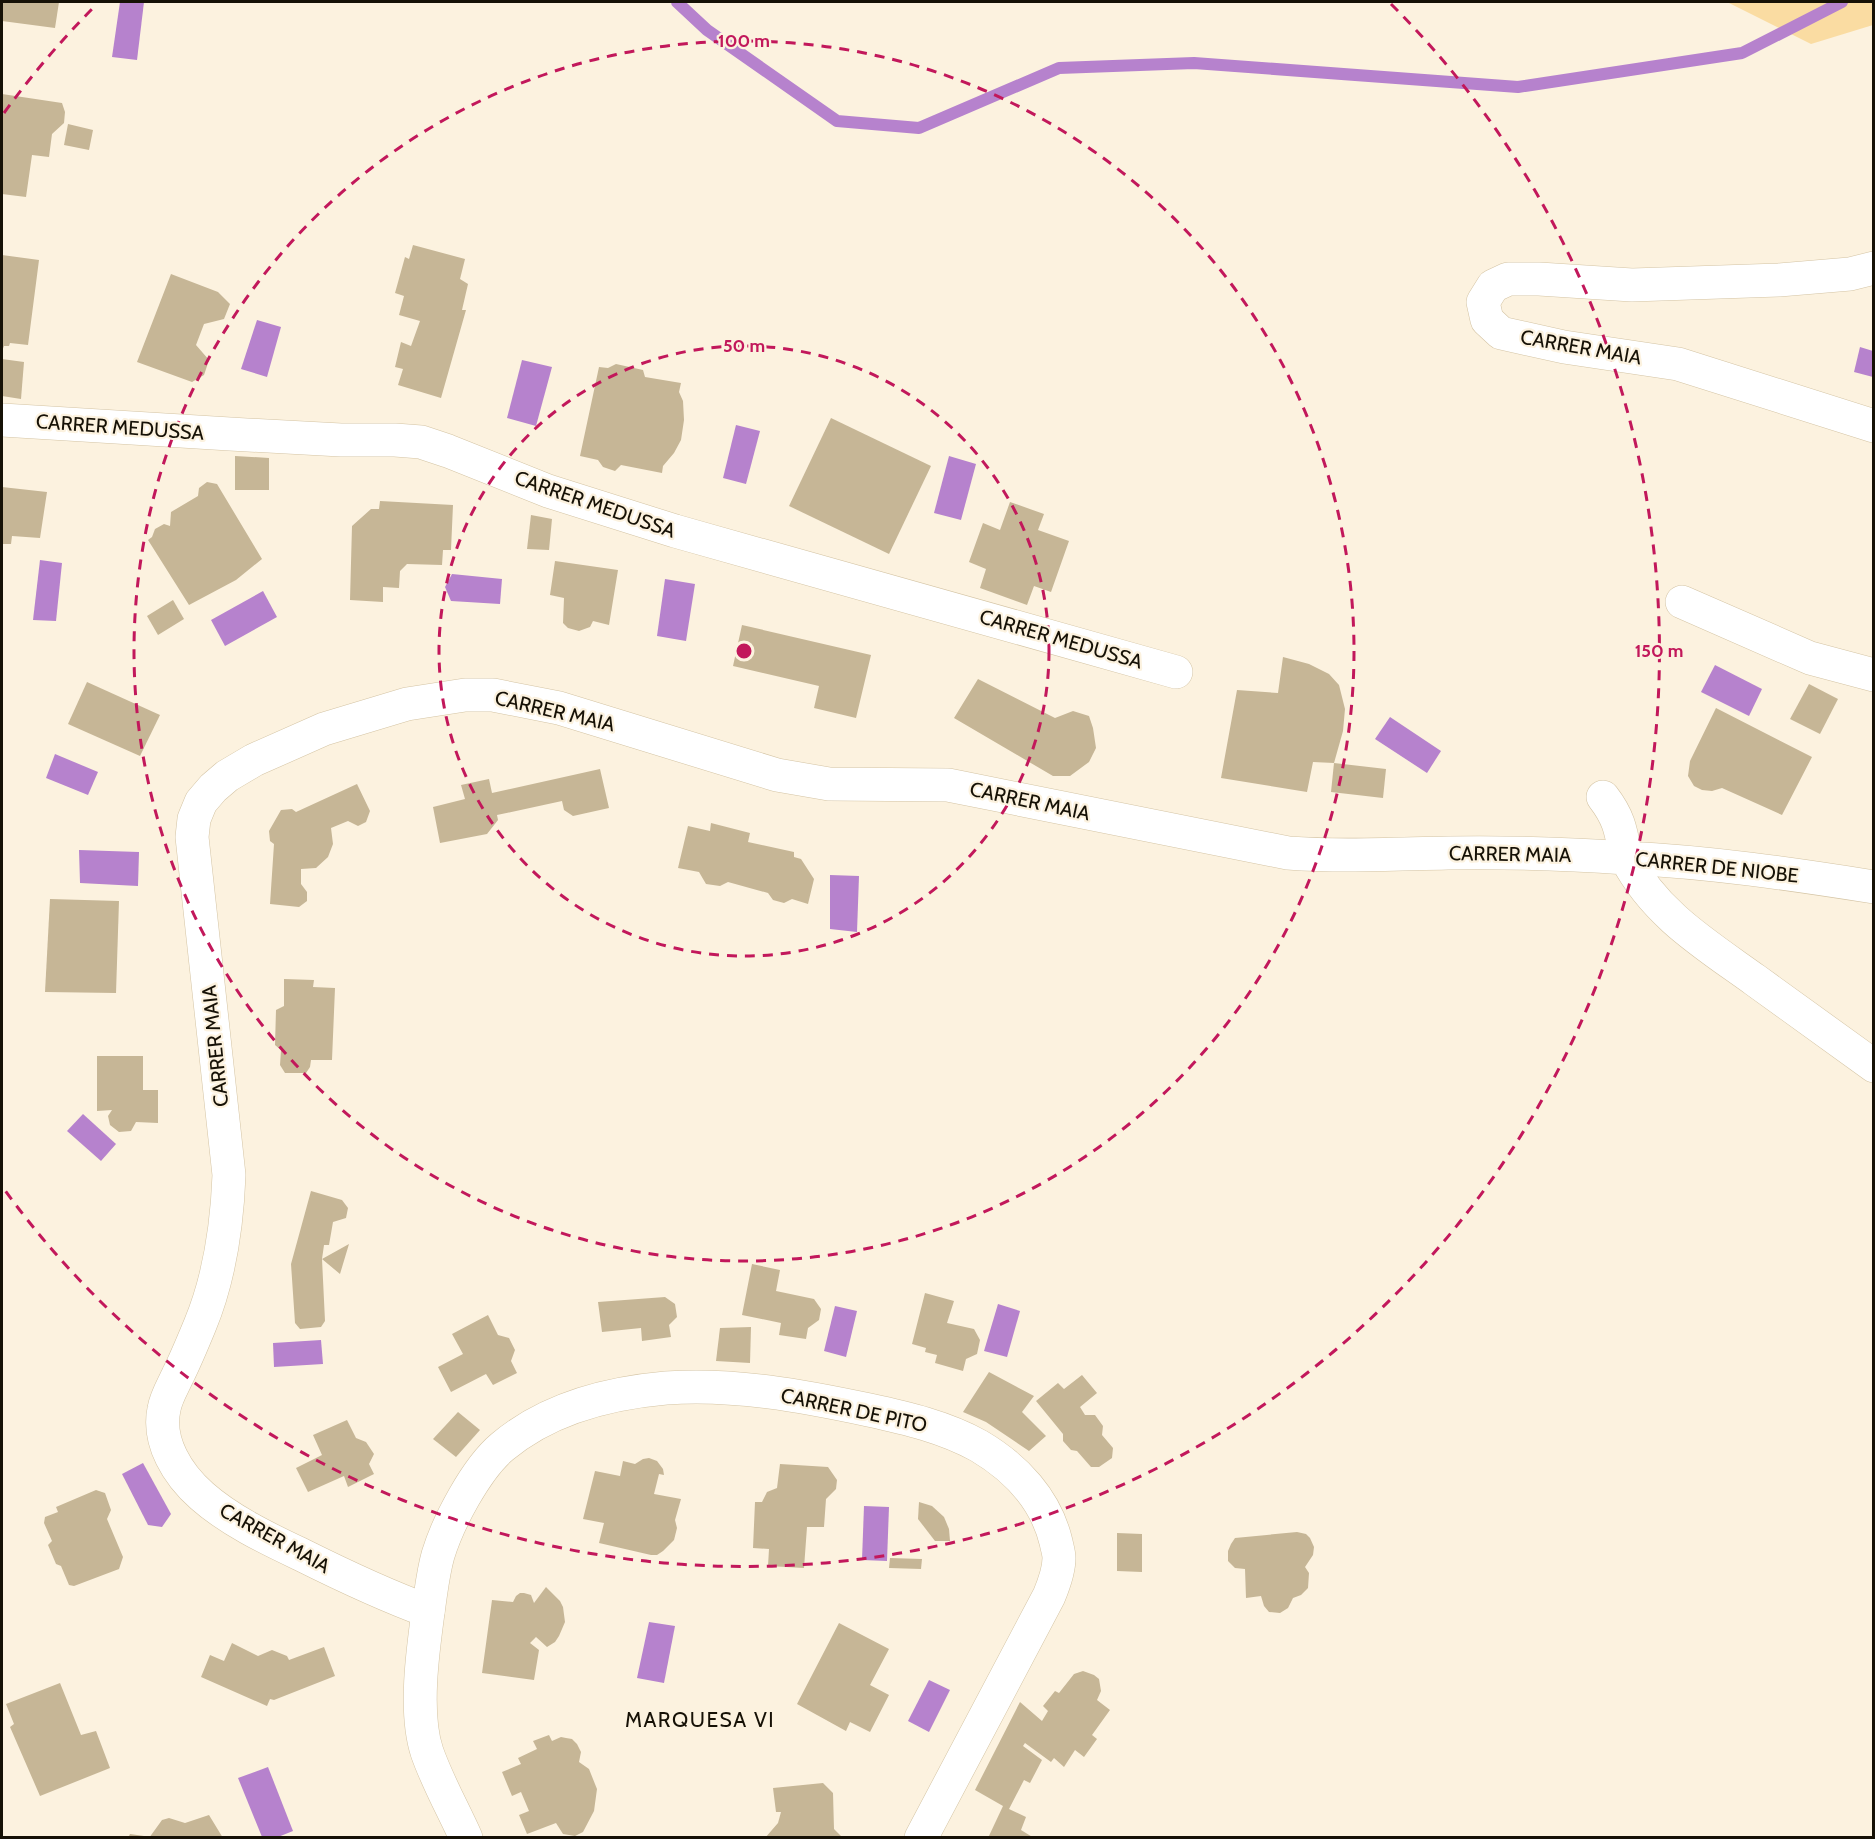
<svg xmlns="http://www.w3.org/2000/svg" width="1875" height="1839" font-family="Cabin,sans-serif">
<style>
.green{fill:#fadca2}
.water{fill:#b682cd}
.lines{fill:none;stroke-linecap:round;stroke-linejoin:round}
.stream{stroke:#b682cd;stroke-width:12}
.building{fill:#c6b696}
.minor-casing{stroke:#d4c4a4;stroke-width:34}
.minor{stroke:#fff;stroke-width:33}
.ring{fill:none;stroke:#c2185b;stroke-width:3;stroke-dasharray:10 8}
.labels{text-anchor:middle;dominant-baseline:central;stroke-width:4.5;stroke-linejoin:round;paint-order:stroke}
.street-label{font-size:20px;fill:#161106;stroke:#fcf2df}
.neighbourhood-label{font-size:21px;letter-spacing:1.5px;fill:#161106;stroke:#fcf2df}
.centre{fill:#c2185b;stroke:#fcf2df;stroke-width:3}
.ring-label{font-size:18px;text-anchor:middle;font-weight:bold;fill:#c2185b;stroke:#fcf2df;stroke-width:4.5;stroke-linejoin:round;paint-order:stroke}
</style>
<rect width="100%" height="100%" fill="#fcf2df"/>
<!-- green -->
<polygon class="green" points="1727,2 1873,2 1873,25 1811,44"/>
<!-- water -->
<g class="water">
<polygon points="120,2 144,2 137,60 112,57"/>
<polygon points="257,320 281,327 267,377 241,369"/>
<polygon points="1860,347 1873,351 1873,377 1854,372"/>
<polygon points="522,360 552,367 536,426 507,418"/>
<polygon points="736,425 760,431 746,484 723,478"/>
<polygon points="949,456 976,464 961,520 934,513"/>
<polygon points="40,560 62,563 56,621 33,620"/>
<polygon points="452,574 502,579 500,604 451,601 445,587"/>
<polygon points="665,579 695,584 686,641 657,636"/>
<polygon points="263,591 277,617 225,646 211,620"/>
<polygon points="1715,665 1762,689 1749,716 1701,692"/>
<polygon points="1390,717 1441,751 1427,773 1375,739"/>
<polygon points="55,754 98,772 88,795 46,778"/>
<polygon points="79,850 139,852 138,886 80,883"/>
<polygon points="830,875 859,876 857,932 830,929"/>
<polygon points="83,1114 116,1144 101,1161 67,1131"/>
<polygon points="998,1304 1020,1311 1007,1357 984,1351"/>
<polygon points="835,1306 857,1311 846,1357 824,1351"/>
<polygon points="321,1340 323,1364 274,1367 273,1343"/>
<polygon points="143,1463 171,1514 162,1527 148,1525 122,1474"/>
<polygon points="864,1506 889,1507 887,1561 862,1560"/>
<polygon points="649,1622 675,1626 664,1683 637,1678"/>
<polygon points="929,1680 950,1690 929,1732 908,1721"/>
<polygon points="268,1767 293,1831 278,1837 262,1837 238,1778"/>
</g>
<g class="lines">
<!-- stream -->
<polyline class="stream" points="677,2 707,30 837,121 919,128 1059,68 1194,63 1518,87 1742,53 1842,2"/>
</g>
<!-- building -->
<g class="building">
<polygon points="2,2 59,2 55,28 2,21"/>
<polygon points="2,94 62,103 65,112 64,123 52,134 49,157 32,155 26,197 2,194"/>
<polygon points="68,124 93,130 89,150 64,145"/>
<polygon points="413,245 465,259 460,279 468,284 462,310 466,310 441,398 398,385 403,369 395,367 401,342 411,346 420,321 399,315 404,296 395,293 405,257 409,259"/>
<polygon points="2,255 39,260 28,345 10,343 9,346 4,346 2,351"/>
<polygon points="171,274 218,292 230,304 224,319 204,324 196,345 209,360 204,375 192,382 137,362"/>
<polygon points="2,359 24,362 21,399 2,396"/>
<polygon points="616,364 643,370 645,377 681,383 679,392 683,401 684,420 681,440 674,453 663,466 662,473 621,465 615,471 603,467 598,460 580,456 599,367 608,368"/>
<polygon points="831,418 931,466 889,554 789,506"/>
<polygon points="235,456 269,458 269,490 235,490"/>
<polygon points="207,482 217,484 262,559 236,580 189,605 148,540 152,537 155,529 164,524 170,526 171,512 198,496 199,488"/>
<polygon points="2,487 47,492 40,538 12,536 11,544 2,544"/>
<polygon points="380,501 453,505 451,550 443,550 442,565 407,564 400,571 399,588 383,587 383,602 350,600 352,526 371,509 379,509"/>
<polygon points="1010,502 1044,514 1038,530 1069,541 1051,592 1034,586 1027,605 980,588 986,569 969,562 983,523 1000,530"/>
<polygon points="531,515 552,519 549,550 527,549"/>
<polygon points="555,561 618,570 609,625 593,621 590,627 579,631 568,628 563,623 564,598 550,595"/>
<polygon points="173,600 184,619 158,635 147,616"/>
<polygon points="742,625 871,655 856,718 814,708 819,686 733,666"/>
<polygon points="1283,657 1309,664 1329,674 1339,685 1345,709 1343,731 1334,763 1313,762 1307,792 1221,778 1237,690 1278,693"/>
<polygon points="978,679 1055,718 1073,711 1089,716 1093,728 1096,748 1089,762 1070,776 1053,776 954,718"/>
<polygon points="87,682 160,715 140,756 68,724"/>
<polygon points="1809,684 1838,699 1820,734 1790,719"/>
<polygon points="1716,708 1812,757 1782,815 1722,788 1712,791 1702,790 1694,786 1688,776 1690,761"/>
<polygon points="1334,763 1386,769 1383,798 1331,792"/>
<polygon points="600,769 609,808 573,816 564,810 562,801 497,815 498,820 487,834 440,843 433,807 465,799 461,785 489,779 492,793"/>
<polygon points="357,784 370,811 366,822 358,826 348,821 331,828 333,844 328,857 316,868 301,869 301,884 307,892 307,901 299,907 270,904 274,844 270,841 269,831 281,810 292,809 296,812"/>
<polygon points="711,823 750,833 748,842 794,852 794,857 801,859 814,879 808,904 792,899 784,903 773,900 768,893 728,882 720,886 706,884 699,872 678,868 688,826 710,831"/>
<polygon points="50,899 119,901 116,993 45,992"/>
<polygon points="284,979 314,980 313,987 335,988 332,1060 311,1060 310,1067 306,1073 285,1073 280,1065 281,1050 275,1045 276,1010 284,1006"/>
<polygon points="97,1056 143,1056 143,1090 158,1090 158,1123 136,1122 131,1131 119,1132 110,1125 108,1116 112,1110 97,1111"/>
<polygon points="311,1191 342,1200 348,1208 346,1218 333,1222 329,1245 324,1245 322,1259 349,1244 340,1274 322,1259 325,1321 321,1327 300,1329 295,1323 291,1264"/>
<polygon points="752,1264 780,1270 776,1291 814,1299 821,1309 819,1320 808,1328 806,1339 779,1335 781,1323 742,1315"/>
<polygon points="925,1293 954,1301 947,1323 974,1329 980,1340 977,1354 966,1359 963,1371 935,1363 937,1355 925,1352 926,1348 912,1344"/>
<polygon points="665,1297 675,1304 677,1317 669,1325 671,1337 642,1341 641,1328 602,1332 598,1302"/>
<polygon points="488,1315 498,1335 509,1338 515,1350 511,1361 517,1373 493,1385 486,1374 451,1392 438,1367 463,1354 452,1334"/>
<polygon points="751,1327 750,1363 716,1361 720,1328"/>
<polygon points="989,1372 1034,1396 1022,1412 1046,1436 1029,1451 986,1422 963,1412"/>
<polygon points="1082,1375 1097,1393 1080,1407 1085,1415 1095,1415 1103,1426 1102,1435 1113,1448 1112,1458 1099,1467 1091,1467 1077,1451 1071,1450 1063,1441 1063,1434 1036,1401 1058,1383 1064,1389"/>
<polygon points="458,1412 480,1430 456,1457 433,1439"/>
<polygon points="347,1420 356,1438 366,1442 374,1454 369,1464 374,1474 348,1487 344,1476 308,1492 296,1468 322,1455 313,1435"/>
<polygon points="649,1458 657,1461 663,1469 664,1475 659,1474 654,1494 681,1499 675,1520 677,1528 674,1540 663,1551 657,1555 651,1555 599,1543 604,1523 583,1519 595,1471 620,1476 623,1461 635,1464 643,1459"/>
<polygon points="780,1464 828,1467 837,1480 836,1489 826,1499 824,1527 807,1527 804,1568 768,1566 769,1549 753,1548 755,1502 762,1502 767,1492 777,1488"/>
<polygon points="96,1490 105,1493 111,1510 107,1519 123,1557 119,1569 74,1586 69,1585 61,1566 56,1564 48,1545 52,1541 44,1523 45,1517 58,1512 56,1507"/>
<polygon points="919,1502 932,1506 944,1517 949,1529 950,1541 935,1541 918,1519"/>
<polygon points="1297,1532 1306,1534 1310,1538 1314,1547 1313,1555 1305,1567 1309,1573 1308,1588 1301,1595 1293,1598 1288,1608 1280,1613 1269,1612 1264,1606 1261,1596 1246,1598 1245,1569 1235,1568 1228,1561 1228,1551 1231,1544 1235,1538"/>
<polygon points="1117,1533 1142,1534 1142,1572 1117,1571"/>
<polygon points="890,1558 922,1559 921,1569 889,1568"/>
<polygon points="546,1587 560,1601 563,1607 565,1622 559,1636 555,1642 547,1647 536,1637 530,1643 539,1650 534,1680 482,1673 492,1600 513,1602 516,1596 520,1593 524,1593 531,1595 534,1603"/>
<polygon points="839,1623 889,1649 870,1685 889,1695 870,1732 850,1722 846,1731 797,1704"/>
<polygon points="232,1643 258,1656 272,1650 287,1656 289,1660 324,1647 335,1676 274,1700 270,1699 267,1706 201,1677 210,1655 224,1661"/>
<polygon points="1083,1671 1094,1675 1099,1679 1101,1691 1097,1700 1110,1710 1092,1735 1097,1739 1084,1757 1075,1750 1064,1767 1054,1758 1051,1762 1025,1743 1023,1746 1042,1760 1030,1783 1024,1780 1009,1809 1026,1817 1021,1830 1034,1838 988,1838 1003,1806 975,1790 1020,1702 1042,1721 1048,1711 1043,1706 1055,1691 1059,1693 1074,1674"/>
<polygon points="60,1683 81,1735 96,1731 110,1768 40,1796 10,1727 14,1724 6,1704"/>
<polygon points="549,1735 552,1741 561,1737 566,1738 572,1739 577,1744 581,1752 579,1762 589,1769 597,1789 594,1811 583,1832 575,1836 563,1834 556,1823 527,1834 519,1815 529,1811 521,1792 512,1796 502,1772 521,1764 518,1758 537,1749 533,1741"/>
<polygon points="823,1783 833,1793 834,1829 843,1838 765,1838 778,1823 781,1812 776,1812 773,1788"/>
<polygon points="209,1815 223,1838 149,1838 162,1820 169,1818 185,1823"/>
<polygon points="130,1834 144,1836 144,1838 128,1838"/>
</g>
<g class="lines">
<defs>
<g id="minor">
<polyline points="1874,268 1850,274 1779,280 1632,285 1539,279 1508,279 1493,286 1483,302 1487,320 1501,333 1564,347 1678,364 1874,426"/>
<polyline points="2,420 230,434 341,440 395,440 421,442 448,451 548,491 675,531 1176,672"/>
<polyline points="1682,602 1810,658 1874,675"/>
<path d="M1603,797C1620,819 1621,832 1626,858C1709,862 1792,874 1874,887"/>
<path d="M428,1611C384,1595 342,1575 300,1554C268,1539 229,1520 202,1496C178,1475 157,1442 164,1409C166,1397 173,1386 178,1375C186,1359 193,1342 200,1325C220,1277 227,1227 229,1175L192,837L194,819L201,802L213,788L227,776L254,760L324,729L407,704L465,695H493L559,708L777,775L829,784L948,785L1288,853C1341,857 1395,854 1448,853C1507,852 1568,854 1626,858C1655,914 1705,944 1755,980C1794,1008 1834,1037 1874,1066"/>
<path d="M466,1838C453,1809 437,1781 427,1752C413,1710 424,1642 430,1598C432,1584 434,1569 438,1555C448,1522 476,1469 502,1447C547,1409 609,1393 666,1388C734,1383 803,1396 869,1410C906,1418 945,1427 979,1446C1016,1468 1046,1500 1056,1542C1057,1547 1059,1553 1059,1558C1059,1571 1054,1584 1049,1596L921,1838"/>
</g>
</defs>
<!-- minor casing -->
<use href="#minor" class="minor-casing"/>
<!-- minor -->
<use href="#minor" class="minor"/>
</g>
<!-- distance rings -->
<g class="ring">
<circle cx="744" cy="651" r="305"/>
<circle cx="744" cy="651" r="610"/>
<path d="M4 113A915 915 0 0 1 97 4M1391 4A915 915 0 1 1 4 1189"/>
</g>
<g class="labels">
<!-- street labels -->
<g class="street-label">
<text transform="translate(1581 347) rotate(10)">CARRER MAIA</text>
<text transform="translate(120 427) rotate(4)">CARRER MEDUSSA</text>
<text transform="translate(595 504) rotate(19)">CARRER MEDUSSA</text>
<text transform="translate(1061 639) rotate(16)">CARRER MEDUSSA</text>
<text transform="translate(555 711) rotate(13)">CARRER MAIA</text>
<text transform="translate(1030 801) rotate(12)">CARRER MAIA</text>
<text transform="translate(1510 854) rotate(1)">CARRER MAIA</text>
<text transform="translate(1717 867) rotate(6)">CARRER DE NIOBE</text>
<text transform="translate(215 1046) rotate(-96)">CARRER MAIA</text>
<text transform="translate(854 1410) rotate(12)">CARRER DE PITO</text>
<text transform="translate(275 1538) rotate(29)">CARRER MAIA</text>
</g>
<!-- neighbourhood labels -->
<g class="neighbourhood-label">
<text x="700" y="1719">MARQUESA VI</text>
</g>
</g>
<circle cx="744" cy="651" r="9" class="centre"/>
<g class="ring-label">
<text x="744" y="47">100 m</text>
<text x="744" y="352">50 m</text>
<text x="1659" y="657">150 m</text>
</g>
<!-- border -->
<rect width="1875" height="1839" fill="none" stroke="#161106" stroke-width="6"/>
</svg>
